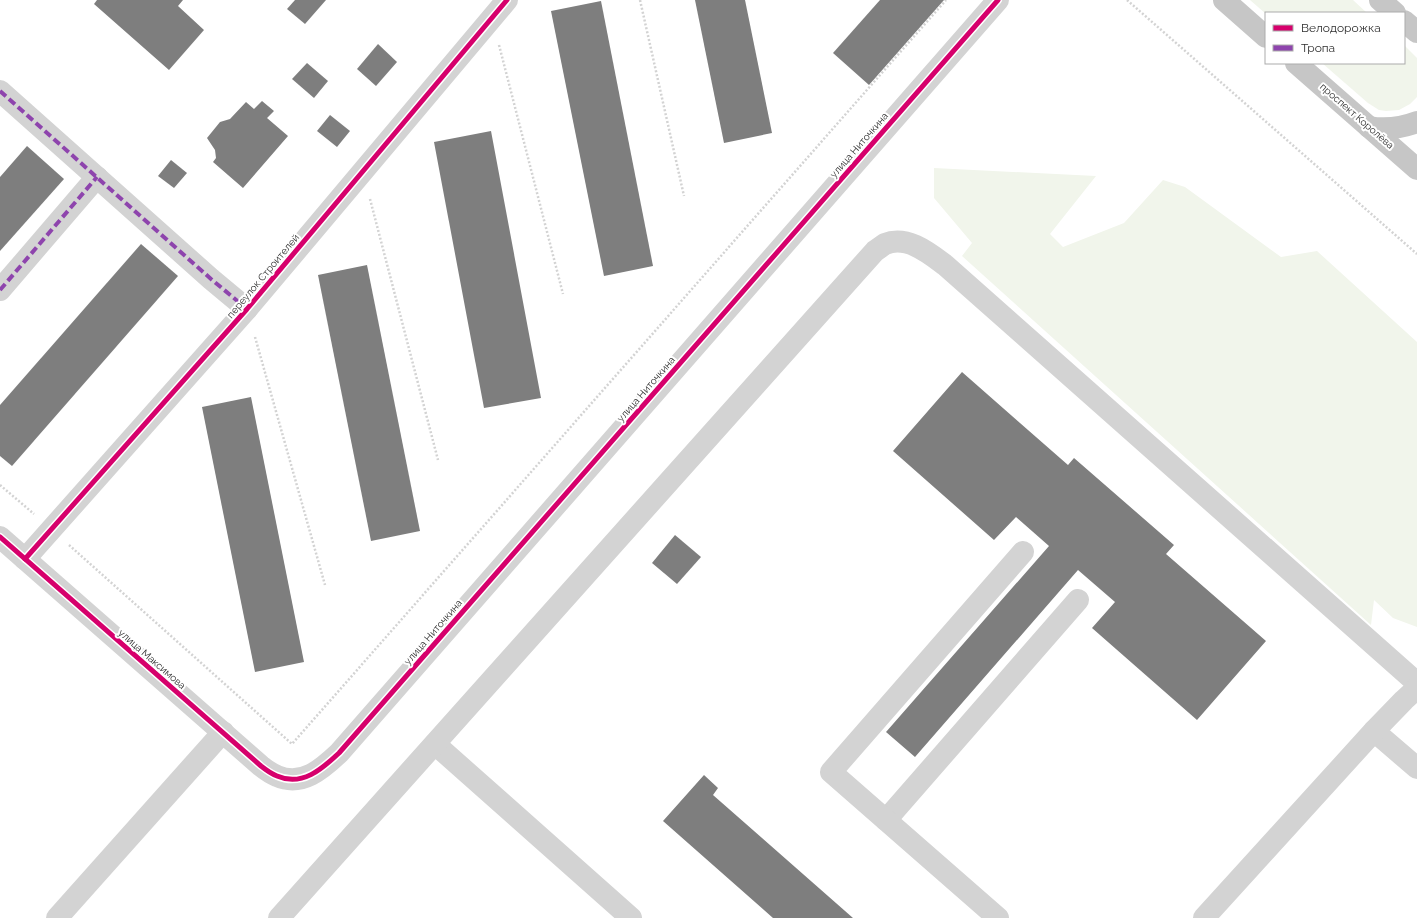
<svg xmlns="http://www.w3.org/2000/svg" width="1417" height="918" font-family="Raleway,sans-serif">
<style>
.green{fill:#f1f5eb}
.building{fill:#7e7e7e}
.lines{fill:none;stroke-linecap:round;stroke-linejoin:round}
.path{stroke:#d3d3d3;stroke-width:2.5;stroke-dasharray:2 2;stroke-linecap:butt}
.minor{stroke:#d3d3d3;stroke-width:22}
.major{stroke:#c6c6c6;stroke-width:22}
.quiet{stroke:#8e44ad;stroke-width:4;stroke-dasharray:8 4;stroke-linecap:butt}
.cycleway-casing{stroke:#fff;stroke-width:8}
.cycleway{stroke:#d6006c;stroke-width:5}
.labels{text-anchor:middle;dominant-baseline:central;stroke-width:4;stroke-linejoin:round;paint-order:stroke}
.street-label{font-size:10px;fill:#2e2e2e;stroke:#fff}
</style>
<rect width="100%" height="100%" fill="#fff"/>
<!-- green -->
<g class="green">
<polygon points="1250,0 1353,0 1367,13 1266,14"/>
<polygon points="1404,45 1417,58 1417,97 1410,104 1399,110 1386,111 1379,110 1368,103 1322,63 1404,63"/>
<polygon points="934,168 1096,176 1050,234 1063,247 1124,223 1163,180 1185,187 1281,257 1317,251 1417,342 1417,627 1393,618 1374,600 1371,625 962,256 972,243 934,198"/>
</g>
<!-- building -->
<g class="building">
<polygon points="97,0 183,0 178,6 204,30 169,70 94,4"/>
<polygon points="295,0 326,0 305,24 287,9"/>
<polygon points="695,0 745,0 772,133 724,143"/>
<polygon points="880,0 944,0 869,85 833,53"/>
<polygon points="601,1 653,266 604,276 551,11"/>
<polygon points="378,44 397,62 376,86 357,69"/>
<polygon points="307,63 328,81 314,98 292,79"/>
<polygon points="262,101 274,111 267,118 288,136 243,188 213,162 216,158 215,150 207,138 220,122 230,119 246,102 254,109"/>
<polygon points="330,115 350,131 337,147 317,131"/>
<polygon points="491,131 541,398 484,408 434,142"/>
<polygon points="27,146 64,179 0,251 0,177"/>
<polygon points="171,160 187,173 174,188 158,176"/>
<polygon points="141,244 178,276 12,466 0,456 0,405"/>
<polygon points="367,265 420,531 371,541 318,275"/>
<polygon points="962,372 1068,465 1074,458 1174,545 1166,554 1266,641 1197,720 1092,628 1115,602 1078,570 915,757 886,732 1049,546 1016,517 994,540 893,451"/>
<polygon points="251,397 304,662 255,672 202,407"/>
<polygon points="675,535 701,557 677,584 652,563"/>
<polygon points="704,775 718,788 713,795 853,918 773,918 663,821"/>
</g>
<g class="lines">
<!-- path -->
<g class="path">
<polyline points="640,0 684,196"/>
<polyline points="1127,0 1417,254"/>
<polyline points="499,45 563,294"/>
<polyline points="370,199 438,460"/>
<polyline points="255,337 325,585"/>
<polyline points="0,485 34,514"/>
<polyline points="69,545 292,744 946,0"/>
</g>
<!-- minor -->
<g class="minor">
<polyline points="0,91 211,279 247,309"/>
<polyline points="0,290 97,177"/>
<path d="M0,537L261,766C266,770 272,774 277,776C302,787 322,769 339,753L998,0"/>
<polyline points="25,559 247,309 507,0"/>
<polyline points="1374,731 1417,768"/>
<polyline points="435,744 631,918"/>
<polyline points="886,820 1078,600"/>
<polyline points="57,918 223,732"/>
<path d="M279,918L875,251C878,249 882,246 885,244C907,235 929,253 945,265L1417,683"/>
<polyline points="998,918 831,772 1023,552"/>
<polyline points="1204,918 1374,731 1404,700 1417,688"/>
</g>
<!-- major -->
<g class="major">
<polyline points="1224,0 1266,37"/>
<polyline points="1380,0 1395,13"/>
<polyline points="1404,21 1417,32"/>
<polyline points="1296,63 1417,169"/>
<path d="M1369,127C1385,130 1401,128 1417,122"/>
</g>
<!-- quiet -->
<g class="quiet">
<polyline points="0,91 211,279 247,309"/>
<polyline points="0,290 97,177"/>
</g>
<defs>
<g id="cycleway">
<path d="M0,537L261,766C266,770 272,774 277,776C302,787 322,769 339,753L998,0"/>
<polyline points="25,559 247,309 507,0"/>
</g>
</defs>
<!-- cycleway casing -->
<use href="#cycleway" class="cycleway-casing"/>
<!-- cycleway -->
<use href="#cycleway" class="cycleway"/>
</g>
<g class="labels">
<!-- street labels -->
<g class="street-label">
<text transform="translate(1357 116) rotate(41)">проспект Королёва</text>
<text transform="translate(859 145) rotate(-49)">улица Ниточкина</text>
<text transform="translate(263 276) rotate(-50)">переулок Строителей</text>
<text transform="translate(646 389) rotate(-49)">улица Ниточкина</text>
<text transform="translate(433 632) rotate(-49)">улица Ниточкина</text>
<text transform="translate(152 659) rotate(41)">улица Максимова</text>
</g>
</g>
<!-- legend -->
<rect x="1265" y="12" width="140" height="52" fill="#ffffff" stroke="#ababab"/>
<rect x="1273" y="25" width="20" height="6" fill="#d6006c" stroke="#ababab"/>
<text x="1301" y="32" font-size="12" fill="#2e2e2e">Велодорожка</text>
<rect x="1273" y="45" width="20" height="6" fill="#8e44ad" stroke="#ababab"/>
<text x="1301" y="52" font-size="12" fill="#2e2e2e">Тропа</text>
</svg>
